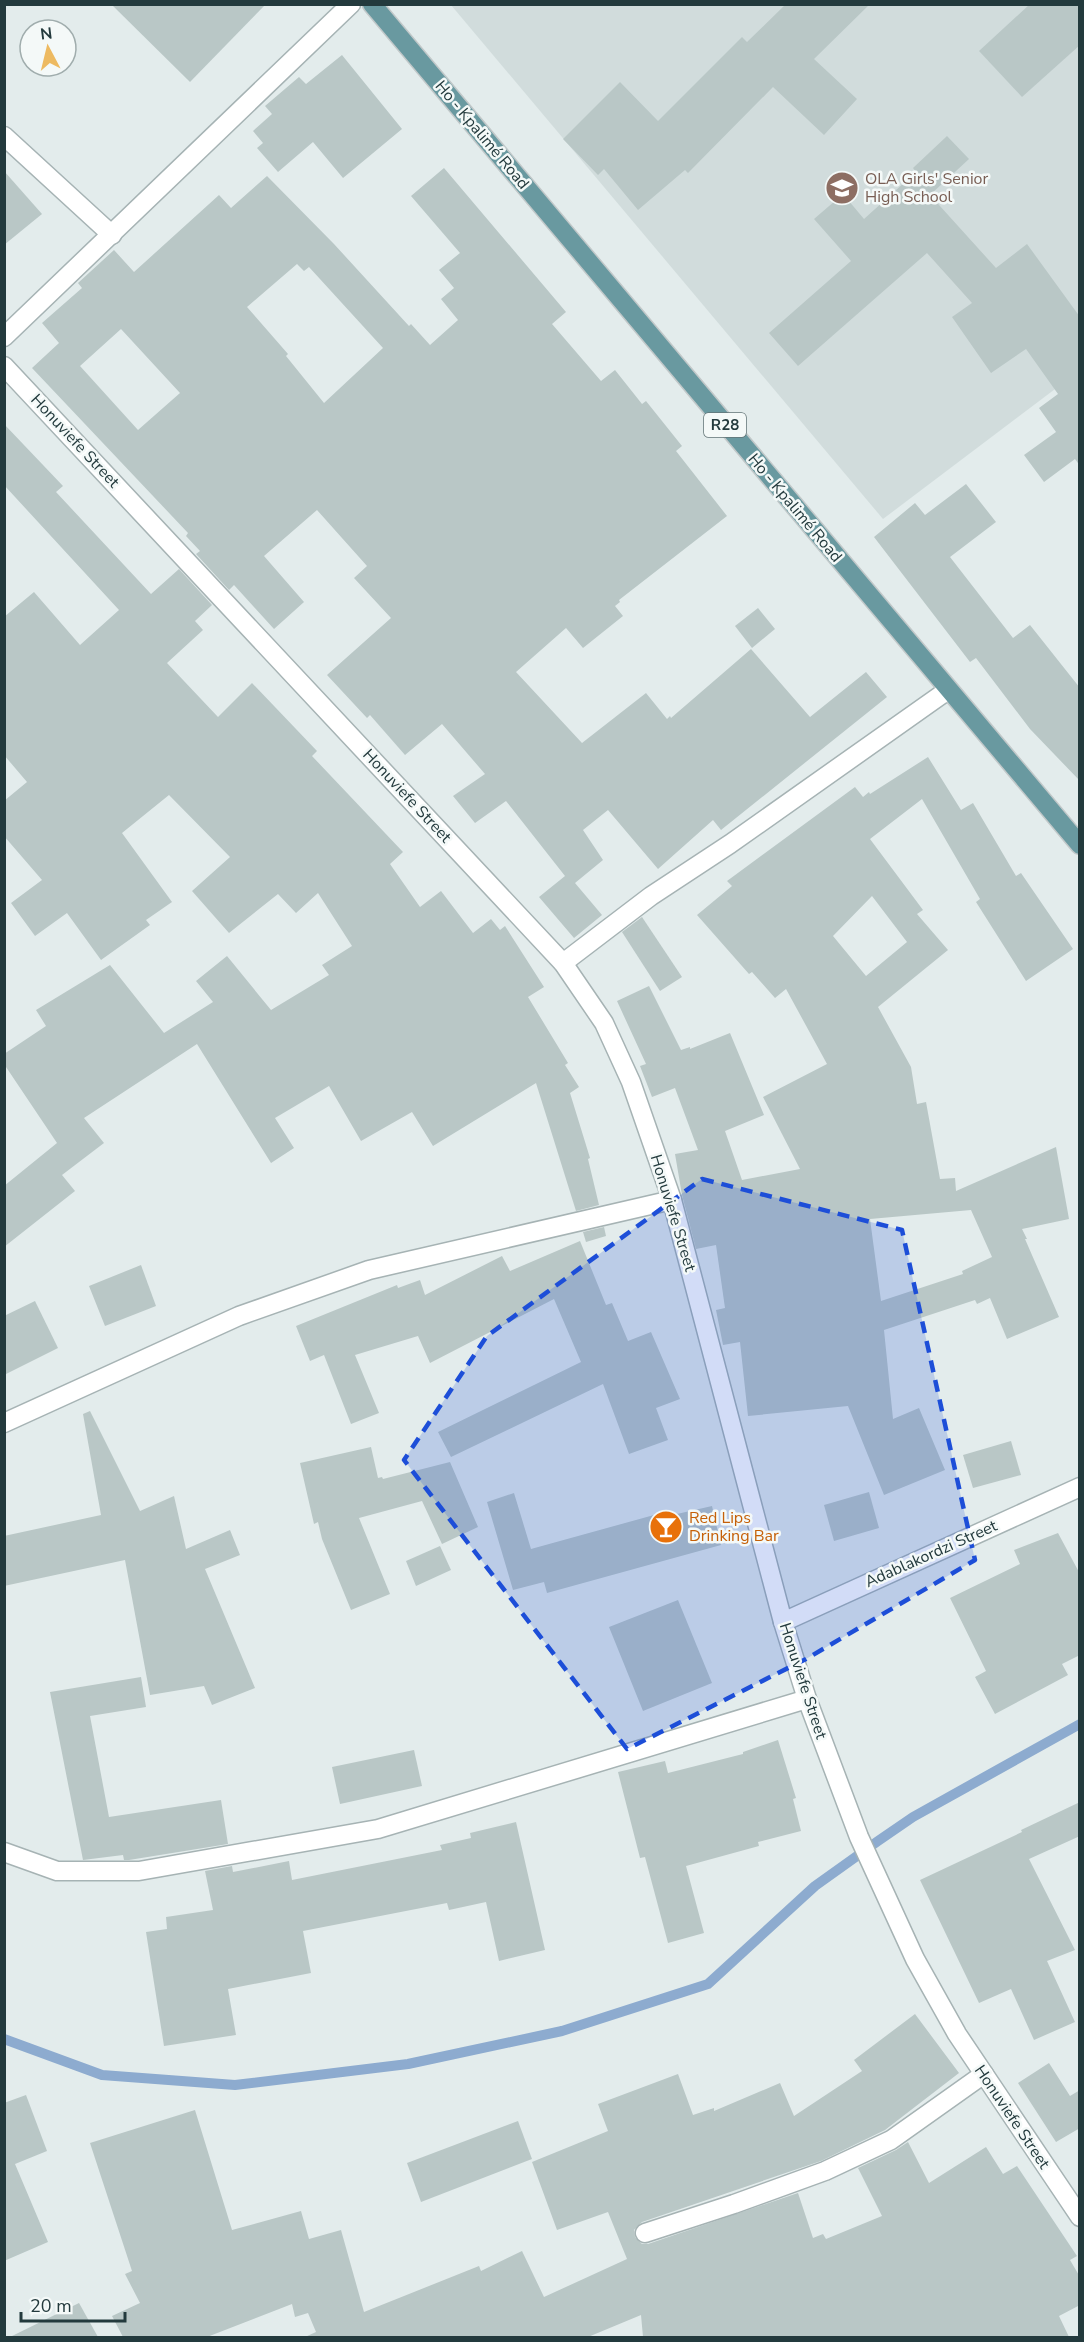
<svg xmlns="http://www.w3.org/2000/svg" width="1084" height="2342" font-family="'Nunito Sans',sans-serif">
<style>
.built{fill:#d1dcdc}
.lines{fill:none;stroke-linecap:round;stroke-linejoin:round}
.stream{stroke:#8dabcf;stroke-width:10}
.building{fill:#b9c7c6;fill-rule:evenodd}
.street-casing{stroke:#a6b3b4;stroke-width:21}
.primary-casing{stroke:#c1c8c9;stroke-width:21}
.street{stroke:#fff;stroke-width:18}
.primary{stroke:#6999a0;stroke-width:18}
.marked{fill:#1d4ed8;fill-opacity:0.2;stroke:#1d4ed8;stroke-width:4.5;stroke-dasharray:12 8;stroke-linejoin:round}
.labels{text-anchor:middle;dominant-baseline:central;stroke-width:5;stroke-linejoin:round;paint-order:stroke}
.shield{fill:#f4f9f8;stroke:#627375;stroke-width:1.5}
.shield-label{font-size:15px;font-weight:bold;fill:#233a3d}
.street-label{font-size:16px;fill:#233a3d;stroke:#f4f9f8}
.education-label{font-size:16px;fill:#785e54;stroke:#f4f9f8;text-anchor:start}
.food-label{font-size:16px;fill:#c56008;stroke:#f4f9f8;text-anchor:start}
</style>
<rect width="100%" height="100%" fill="#e3ecec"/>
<!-- built -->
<polygon class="built" points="451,5 1079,5 1079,371 883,519"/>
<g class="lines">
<!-- stream -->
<polyline class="stream" points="4,2039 102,2075 235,2085 408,2064 562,2031 708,1984 815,1886 878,1841 913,1817 1080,1724"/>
</g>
<!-- building -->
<g class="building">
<polygon points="111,4 266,4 190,82"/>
<polygon points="786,4 870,4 814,59 857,99 824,135 773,87 688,173 685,170 638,210 604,169 598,175 563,139 620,82 658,121 742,37 747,42"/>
<polygon points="1030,4 1080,4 1080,45 1022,97 979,51"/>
<polygon points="342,55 402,129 343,178 313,142 278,172 257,148 263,143 253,131 272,114 265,106 299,77 306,84"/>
<polygon points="947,136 969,159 930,195 996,268 1027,244 1080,317 1080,466 1075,459 1044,482 1024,455 1056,432 1039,408 1058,394 1026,349 991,373 952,317 972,303 927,253 798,366 769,333 851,261 814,219 843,194 864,219 916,172 913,168"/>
<path d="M444,168L566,312L552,324L601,381L615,370L642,404L646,401L682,446L676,451L727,516L619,600L620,602L615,606L623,616L583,648L566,628L516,672L582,743L646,693L667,719L670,716L671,718L751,649L810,717L866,672L887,697L721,830L713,820L658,869L608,810L583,830L603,860L575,883L602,915L574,938L539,897L565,876L506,801L475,823L453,796L485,774L442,724L405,755L370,715L367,718L327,675L391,618L354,578L367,566L317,510L264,556L304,602L274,629L234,585L229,590L196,554L200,551L186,536L188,533L32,368L59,343L42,323L82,288L78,283L114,250L134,272L219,195L231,208L267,176L334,244L409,326L411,324L430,345L458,320L441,299L454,288L439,270L460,253L411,196ZM297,264L304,271L309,267L383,348L324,403L286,356L288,354L247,307ZM121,329L180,393L138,430L80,366Z"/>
<polygon points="4,171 42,214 4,245"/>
<polygon points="4,424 63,486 56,492 151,594 179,569 212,605 195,621 203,630 167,663 218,717 252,683 317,751 312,756 403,852 390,864 420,907 441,891 473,933 491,919 500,930 505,926 544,987 528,997 568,1063 565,1065 579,1087 570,1093 590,1158 588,1159 599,1205 576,1211 536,1083 433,1146 412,1112 361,1141 329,1086 275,1118 294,1148 271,1163 197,1044 84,1118 104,1143 62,1175 75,1191 4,1247 4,1186 57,1143 4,1064 4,1054 46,1026 36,1010 110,965 164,1033 213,1002 196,981 227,956 271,1010 329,975 322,965 352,946 318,893 296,913 278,894 229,933 192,891 230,857 169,795 122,833 172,902 146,920 150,925 101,960 67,913 35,936 11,903 42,880 4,836 4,801 27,782 4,755 4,617 34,592 80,645 119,610 4,485"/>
<polygon points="966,484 996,522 950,557 1013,638 1030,625 1080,688 1080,781 1030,729 976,658 970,662 874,537 915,503 925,515"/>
<polygon points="758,608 775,629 752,648 735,626"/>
<path d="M928,757L961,810L973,803L1016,876L1021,873L1073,949L1026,981L976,902L980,899L922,799L870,839L923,910L917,914L948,950L878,1007L911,1067L917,1104L926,1102L940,1179L955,1178L956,1191L1056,1147L1069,1219L1022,1229L1027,1239H1025L1059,1317L1007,1339L990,1298L977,1304L975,1300L884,1330L893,1419L919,1408L945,1470L884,1495L848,1406L748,1416L740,1342L723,1345L716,1310L725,1308L716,1245L696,1249L682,1195L675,1154L698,1150L675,1088L652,1097L640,1066L646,1064L617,1001L649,986L681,1050L690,1047V1049L730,1033L764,1115L725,1131L742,1180L800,1169L763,1097L827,1064L786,989L775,998L752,972L749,974L697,915L732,886L727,881L855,787L863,797L869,792L870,794ZM872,896L907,942L866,976L833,936ZM971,1210L992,1257L962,1271L963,1274L881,1301L870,1219Z"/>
<polygon points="642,917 682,977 660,991 622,932"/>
<polygon points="604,1227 606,1236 586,1242 583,1232"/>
<polygon points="580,1241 606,1305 612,1303 628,1341 651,1332 680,1399 656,1408 668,1440 629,1454 603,1384 451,1457 438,1432 581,1362 554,1299 430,1363 418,1336 355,1355 379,1413 351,1424 324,1355 310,1361 296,1326 397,1285 398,1288 420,1280 425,1295 502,1256 510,1271"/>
<polygon points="141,1265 156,1306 105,1326 89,1286"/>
<polygon points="35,1301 58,1348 4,1375 4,1316"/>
<polygon points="90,1411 140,1511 174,1496 186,1549 230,1530 240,1555 205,1569 255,1688 212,1705 204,1686 150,1695 125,1560 4,1586 4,1536 101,1515 83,1414"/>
<polygon points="1011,1441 1021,1475 973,1488 963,1455"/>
<polygon points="371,1447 378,1478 382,1477 383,1479 450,1462 478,1527 442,1544 422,1501 359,1518 390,1594 351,1610 322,1539 318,1522 314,1524 300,1463"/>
<polygon points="869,1492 879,1528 834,1541 824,1505"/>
<polygon points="514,1493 531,1549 654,1515 655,1519 712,1506 721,1545 547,1593 544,1582 513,1590 487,1502"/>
<polygon points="1058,1533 1080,1574 1080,1655 1062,1664 1068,1675 995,1714 975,1677 986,1671 950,1598 1020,1564 1014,1550"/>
<polygon points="440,1546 451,1570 416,1586 406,1561"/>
<polygon points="678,1600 712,1683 643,1711 609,1627"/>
<polygon points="141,1677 146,1707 90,1716 109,1817 221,1800 228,1844 129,1860 124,1860 123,1855 83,1860 50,1692"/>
<polygon points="778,1740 796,1798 793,1799 801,1831 758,1842 759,1846 686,1866 704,1933 668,1943 645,1857 640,1858 618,1772 665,1761 668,1773 743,1754 743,1752"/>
<polygon points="414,1750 422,1786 340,1804 332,1767"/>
<polygon points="1080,1802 1080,1836 1029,1859 1075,1950 1047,1961 1075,2022 1034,2040 1011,1989 979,2003 920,1880 1022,1832 1021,1830"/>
<polygon points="516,1822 545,1950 499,1961 486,1902 449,1910 447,1903 303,1931 311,1973 228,1989 236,2035 164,2046 146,1932 167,1929 166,1917 213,1910 205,1871 232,1866 233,1872 289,1861 292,1880 442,1850 440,1845 471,1838 470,1833"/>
<polygon points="915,2014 959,2073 885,2130 821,2161 642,2222 634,2230 635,2237 642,2244 648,2244 798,2193 813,2238 823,2234 826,2239 882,2216 858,2168 896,2150 908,2142 929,2183 986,2147 1003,2174 1017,2166 1077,2256 1070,2260 1080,2277 1080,2305 1059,2316 1069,2337 643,2337 641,2315 588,2337 305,2337 316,2332 308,2313 295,2317 292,2304 207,2337 123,2337 112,2316 140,2303 125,2274 132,2271 90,2143 195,2110 232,2230 301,2211 309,2239 341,2230 364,2312 479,2266 481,2271 522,2251 544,2297 627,2259 608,2212 557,2230 532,2162 608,2131 598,2104 678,2074 693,2115 714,2108 714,2111 780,2083 794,2116 862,2071 854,2060"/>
<polygon points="1049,2063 1070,2096 1080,2090 1080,2128 1056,2142 1018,2083"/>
<polygon points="26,2095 47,2151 15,2164 48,2242 4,2261 4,2103"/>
<polygon points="518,2121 532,2159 421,2202 407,2163"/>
<polygon points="79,2303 98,2337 10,2337"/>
</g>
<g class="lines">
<defs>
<g id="street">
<polyline points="4,136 112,235"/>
<polyline points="4,337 351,4"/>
<polyline points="4,366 563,963 604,1023 631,1082 672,1200 783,1622 807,1699 859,1837 915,1959 957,2034 1080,2217"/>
<polyline points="563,963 651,896 730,844 948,690"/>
<polyline points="4,1423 239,1316 369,1270 672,1200"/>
<polyline points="783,1622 1080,1487"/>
<polyline points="4,1852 57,1871 139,1871 378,1829 807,1699"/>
<polyline points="645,2233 734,2204 825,2171 891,2140 984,2074"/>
</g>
<polyline id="primary" points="372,4 1080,845"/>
</defs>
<!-- street casing -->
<use href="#street" class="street-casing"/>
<!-- primary casing -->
<use href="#primary" class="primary-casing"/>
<!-- street -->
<use href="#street" class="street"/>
<!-- primary -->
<use href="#primary" class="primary"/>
</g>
<!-- marked area -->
<path class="marked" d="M702,1179L902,1230L975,1560L806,1659L627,1749L404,1460L487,1336Z"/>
<!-- icons -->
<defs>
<symbol id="school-disc" viewBox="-11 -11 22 22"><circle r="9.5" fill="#8d6e63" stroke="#f4f9f8"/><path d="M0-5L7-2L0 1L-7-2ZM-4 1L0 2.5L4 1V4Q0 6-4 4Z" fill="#fff"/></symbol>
<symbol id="bar-disc" viewBox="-11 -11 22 22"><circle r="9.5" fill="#e8710a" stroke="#f4f9f8"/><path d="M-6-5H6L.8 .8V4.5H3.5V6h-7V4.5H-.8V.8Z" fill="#fff"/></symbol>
</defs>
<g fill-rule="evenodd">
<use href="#school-disc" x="823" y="169" width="38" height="38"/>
<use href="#bar-disc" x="647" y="1508" width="38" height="38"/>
</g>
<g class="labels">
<!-- shield labels -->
<rect class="shield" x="704" y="413" width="42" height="24" rx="4.5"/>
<g class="shield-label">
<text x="725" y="425">R28</text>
</g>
<!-- street labels -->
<g class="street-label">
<text transform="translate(482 135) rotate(50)">Ho - Kpalimé Road</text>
<text transform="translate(75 441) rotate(47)">Honuviefe Street</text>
<text transform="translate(795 508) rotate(50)">Ho - Kpalimé Road</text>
<text transform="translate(407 796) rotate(47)">Honuviefe Street</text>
<text transform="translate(673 1213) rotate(73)">Honuviefe Street</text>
<text transform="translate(931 1554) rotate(-24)">Adablakordzi Street</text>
<text transform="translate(803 1681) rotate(72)">Honuviefe Street</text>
<text transform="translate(1012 2117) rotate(56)">Honuviefe Street</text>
</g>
<!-- education labels -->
<g class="education-label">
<text x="865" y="179">OLA Girls' Senior<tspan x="865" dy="18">High School</tspan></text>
</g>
<!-- food labels -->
<g class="food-label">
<text x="689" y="1518">Red Lips<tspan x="689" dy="18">Drinking Bar</tspan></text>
</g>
</g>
<!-- border -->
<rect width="1084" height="2342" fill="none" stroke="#233a3d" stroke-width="12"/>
<!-- north arrow -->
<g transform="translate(48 48) rotate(353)"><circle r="28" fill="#f4f9f8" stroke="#a0adad" stroke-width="1.5"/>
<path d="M0-4.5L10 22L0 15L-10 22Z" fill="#edba61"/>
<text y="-9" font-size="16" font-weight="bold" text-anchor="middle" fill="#233a3d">N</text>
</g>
<!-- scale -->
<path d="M21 2312v9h104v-9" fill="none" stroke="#233a3d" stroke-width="3"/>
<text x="30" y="2312" font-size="18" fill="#233a3d" stroke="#f4f9f8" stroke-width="4.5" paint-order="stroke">20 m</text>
</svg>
